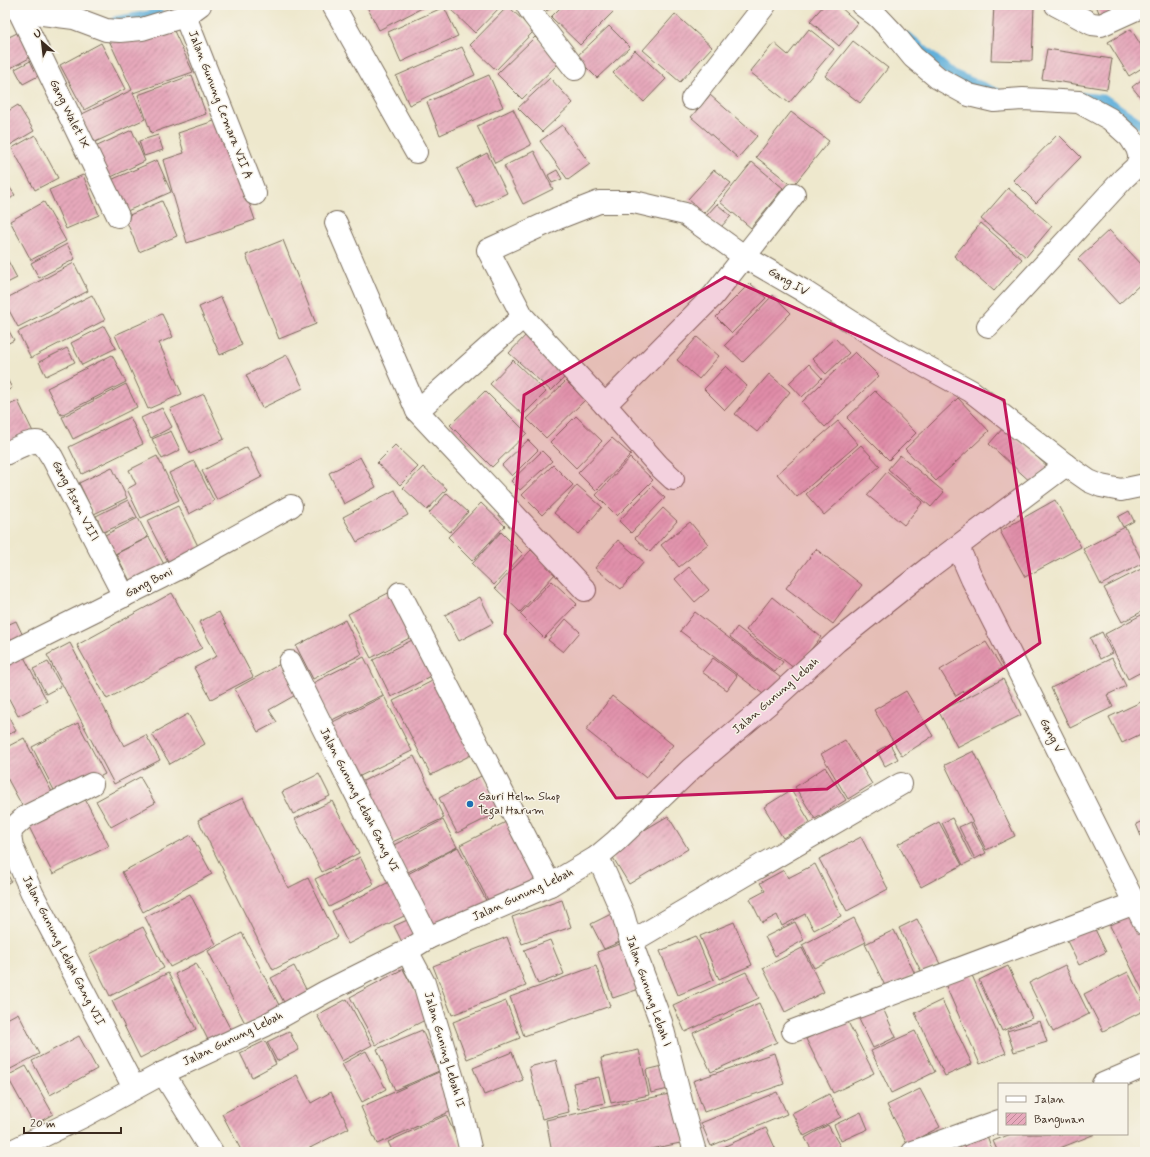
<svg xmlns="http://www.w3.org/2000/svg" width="1150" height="1157" font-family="Mynerve,sans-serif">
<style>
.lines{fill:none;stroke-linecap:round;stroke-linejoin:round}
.stream{stroke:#62b1dc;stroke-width:10}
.building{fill:url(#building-hatch)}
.minor-casing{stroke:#7a6c5b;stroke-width:24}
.minor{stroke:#fff;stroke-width:22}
.marked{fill:#c2185b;fill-opacity:0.2;stroke:#c2185b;stroke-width:3;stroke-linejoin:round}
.poi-dot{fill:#1f6fb2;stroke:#f7f3e8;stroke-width:1.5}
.labels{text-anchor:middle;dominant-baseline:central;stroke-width:3;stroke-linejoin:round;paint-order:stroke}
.street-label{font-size:12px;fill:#3b2a1e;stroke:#f7f3e8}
.poi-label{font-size:12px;fill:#3b2a1e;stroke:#f7f3e8;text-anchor:start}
</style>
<defs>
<pattern id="building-hatch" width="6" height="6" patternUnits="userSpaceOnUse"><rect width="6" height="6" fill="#e7a9bc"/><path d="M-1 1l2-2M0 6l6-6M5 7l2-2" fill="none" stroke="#bc8a98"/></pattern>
</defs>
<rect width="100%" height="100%" fill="#f7f3e8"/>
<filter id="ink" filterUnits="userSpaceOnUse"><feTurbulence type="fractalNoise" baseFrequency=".025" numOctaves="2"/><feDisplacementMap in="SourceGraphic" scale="8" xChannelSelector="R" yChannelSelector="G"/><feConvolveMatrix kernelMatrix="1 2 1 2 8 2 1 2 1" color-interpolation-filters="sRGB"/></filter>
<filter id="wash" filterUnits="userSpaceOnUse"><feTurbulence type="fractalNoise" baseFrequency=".012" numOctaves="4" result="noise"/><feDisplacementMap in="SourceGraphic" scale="16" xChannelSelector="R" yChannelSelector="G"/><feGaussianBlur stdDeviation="0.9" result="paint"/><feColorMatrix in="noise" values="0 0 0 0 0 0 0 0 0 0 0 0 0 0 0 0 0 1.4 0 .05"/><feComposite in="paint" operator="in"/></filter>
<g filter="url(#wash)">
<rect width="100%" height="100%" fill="#eee8cd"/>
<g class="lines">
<!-- stream -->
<g class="stream">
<polyline points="116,21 159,14"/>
<polyline points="908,37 952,74 997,93"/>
<polyline points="1082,97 1105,100 1145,127"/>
</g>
</g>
<g id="blocks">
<!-- building -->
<g class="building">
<polygon points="366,5 425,5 426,6 379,30"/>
<polygon points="446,5 502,5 475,33"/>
<polygon points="541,5 554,5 547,11"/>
<polygon points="563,5 620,5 580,45 551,17"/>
<polygon points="824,5 838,5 858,23 839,46 810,21"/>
<polygon points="994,5 1034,5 1032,61 991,60"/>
<polygon points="1096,5 1124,5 1101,18"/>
<polygon points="508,6 534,31 496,70 470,45"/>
<polygon points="444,7 458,36 401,62 388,32"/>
<polygon points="675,14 712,47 680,82 643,50"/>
<polygon points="609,26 630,47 597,78 576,57"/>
<polygon points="809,29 834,49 789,103 750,72 774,43 788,55"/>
<polygon points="1131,29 1145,52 1145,66 1129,76 1108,42"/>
<polygon points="23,30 35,55 5,71 5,39"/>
<polygon points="174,31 193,72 133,93 145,119 93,143 80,115 132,90 108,38"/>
<polygon points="535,37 560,62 522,99 497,74"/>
<polygon points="853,41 888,68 860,103 825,76"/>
<polygon points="101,43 125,89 84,110 60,65"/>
<polygon points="462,47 475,75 409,105 396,76"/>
<polygon points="1047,49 1112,59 1107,89 1042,79"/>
<polygon points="635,50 666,79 644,102 613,73"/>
<polygon points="36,58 44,73 23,84 15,69"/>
<polygon points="192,75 206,114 151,133 138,95"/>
<polygon points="489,75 503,107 440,135 427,102"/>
<polygon points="1145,77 1145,103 1132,87"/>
<polygon points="550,78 573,103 542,132 518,108"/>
<polygon points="710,95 757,136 738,158 691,117"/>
<polygon points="18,105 34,131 5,148 5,113"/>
<polygon points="513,109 531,145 495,163 477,126"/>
<polygon points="791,112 829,141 793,186 756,157"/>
<polygon points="220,119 255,220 187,243 163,160 184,153 178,133"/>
<polygon points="562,125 590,164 568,180 540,141"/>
<polygon points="132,130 145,161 107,179 93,148"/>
<polygon points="1058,134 1081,157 1036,203 1013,180"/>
<polygon points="35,135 58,178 35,190 12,148"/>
<polygon points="158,135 163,150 144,156 139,141"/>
<polygon points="534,151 553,189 523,204 504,166"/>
<polygon points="487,153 507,193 477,208 457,169"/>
<polygon points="157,160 171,192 118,215 104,183"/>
<polygon points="752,162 783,188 751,228 720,202"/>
<polygon points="557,170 562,179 552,183 548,175"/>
<polygon points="714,170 731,183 704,213 688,199"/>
<polygon points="83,175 99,215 66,229 49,190"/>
<polygon points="5,181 15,195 5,203"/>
<polygon points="1008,188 1052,226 1026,257 981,219"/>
<polygon points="162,201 177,236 139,252 125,217"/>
<polygon points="44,202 66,241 31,260 10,221"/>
<polygon points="717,204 731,216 720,228 706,216"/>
<polygon points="981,223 1022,259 994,291 954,256"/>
<polygon points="1109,230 1145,268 1145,280 1119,304 1078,259"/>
<polygon points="283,240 316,324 279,339 246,255"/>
<polygon points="67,244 75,259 39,278 31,263"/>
<polygon points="5,255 17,278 5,284"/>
<polygon points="74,263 88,291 18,327 5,303 5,299"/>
<polygon points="750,283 766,298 732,333 716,317"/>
<polygon points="92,295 105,320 31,358 18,332"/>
<polygon points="773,295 791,313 743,362 725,345"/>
<polygon points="221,297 242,345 220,355 199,307"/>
<polygon points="162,314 173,337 159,343 182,394 148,409 115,335"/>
<polygon points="5,324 14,340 5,345"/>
<polygon points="104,326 116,348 82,365 71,343"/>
<polygon points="527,334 569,373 551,391 509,353"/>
<polygon points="697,337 719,356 699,379 677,360"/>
<polygon points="835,338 849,353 826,374 812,359"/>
<polygon points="67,348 75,362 46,376 39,362"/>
<polygon points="855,352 879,376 825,427 802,402"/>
<polygon points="112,355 126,382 61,415 47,388"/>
<polygon points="287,355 303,388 262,408 246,375"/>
<polygon points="513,360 546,392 523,415 490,384"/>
<polygon points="809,364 822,378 802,397 789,383"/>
<polygon points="726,366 747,386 725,410 704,389"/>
<polygon points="769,374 790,392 757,432 735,414"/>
<polygon points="5,375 12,388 5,392"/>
<polygon points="566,381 585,400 546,438 527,419"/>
<polygon points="126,384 137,407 73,439 62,417"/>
<polygon points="485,391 527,433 492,467 450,425"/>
<polygon points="875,391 916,433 889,460 847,418"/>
<polygon points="204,394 224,439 190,454 170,409"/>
<polygon points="958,398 989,431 936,481 905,449"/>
<polygon points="18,401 36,438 5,453 5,407"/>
<polygon points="162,408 172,427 151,438 141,418"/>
<polygon points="576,416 602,441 576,468 550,442"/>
<polygon points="130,417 143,444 82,474 69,447"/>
<polygon points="838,421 858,444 797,497 777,474"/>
<polygon points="1004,427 1048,467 1033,484 989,444"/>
<polygon points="171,431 180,450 162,459 152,439"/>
<polygon points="612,438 631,455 596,491 578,473"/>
<polygon points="528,440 538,450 512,476 502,465"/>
<polygon points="395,445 418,467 400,485 377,463"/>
<polygon points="861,445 880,466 824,515 806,494"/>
<polygon points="247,447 262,477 217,500 202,471"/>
<polygon points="542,451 552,461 520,490 511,481"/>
<polygon points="900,455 944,492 931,507 888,469"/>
<polygon points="157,456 179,500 141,518 127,489 136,484 129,470"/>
<polygon points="360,457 376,487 344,504 329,473"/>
<polygon points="630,458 653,480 617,516 596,495"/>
<polygon points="194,461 214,501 189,514 169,473"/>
<polygon points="553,465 573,485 542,515 522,495"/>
<polygon points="112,467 127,498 94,514 79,483"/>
<polygon points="423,467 447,489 427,510 403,488"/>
<polygon points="887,472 923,502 904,525 867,495"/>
<polygon points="577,485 602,507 579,534 554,513"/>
<polygon points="652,486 665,498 631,533 619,521"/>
<polygon points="395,490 408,515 357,542 343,517"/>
<polygon points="447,493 468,512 450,532 429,513"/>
<polygon points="128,500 137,517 104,532 96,516"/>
<polygon points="1055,500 1081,547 1025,577 1000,531"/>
<polygon points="481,503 505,526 472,561 448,537"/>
<polygon points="178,506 200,550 170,565 147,521"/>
<polygon points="663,508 677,521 650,552 635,538"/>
<polygon points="1129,511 1134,521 1123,527 1118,517"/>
<polygon points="138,518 148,537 115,554 105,535"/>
<polygon points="690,522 708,544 679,567 661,545"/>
<polygon points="1125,527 1143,563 1101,585 1083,549"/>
<polygon points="501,532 523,554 494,585 472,564"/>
<polygon points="149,537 166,568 132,585 116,554"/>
<polygon points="618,540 644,562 621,589 595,568"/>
<polygon points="816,549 862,585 833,624 786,588"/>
<polygon points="531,550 556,573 520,612 495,588"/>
<polygon points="689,567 709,590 695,602 675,579"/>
<polygon points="1145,567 1145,610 1122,622 1104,588"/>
<polygon points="552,581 577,604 544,638 520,614"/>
<polygon points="394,590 417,634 371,658 348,614"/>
<polygon points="172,593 202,648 107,699 77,645"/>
<polygon points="480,597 493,623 459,641 445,615"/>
<polygon points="772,597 821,637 795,669 746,630"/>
<polygon points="219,612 253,677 211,699 194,668 217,656 199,622"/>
<polygon points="695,612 781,678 767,697 680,631"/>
<polygon points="1145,613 1145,670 1128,679 1105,634"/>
<polygon points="566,619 580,632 563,652 548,640"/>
<polygon points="345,620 362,654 313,679 296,646"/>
<polygon points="16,621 25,640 5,648 5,626"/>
<polygon points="737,627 783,662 775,672 730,637"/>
<polygon points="1102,632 1112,653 1100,659 1090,638"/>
<polygon points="418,637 437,673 391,697 373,660"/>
<polygon points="986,642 1002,668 956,696 940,670"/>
<polygon points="70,643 124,746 146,735 160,760 114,784 47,655"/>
<polygon points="23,655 47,701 18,716 5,691 5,664"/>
<polygon points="364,657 383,695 328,722 309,685"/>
<polygon points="713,658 737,676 727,690 702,672"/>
<polygon points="1112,658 1126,686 1107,695 1113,707 1070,728 1051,688"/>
<polygon points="48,662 61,686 46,694 33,669"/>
<polygon points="282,663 299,693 269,710 277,722 258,732 235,689"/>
<polygon points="440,677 477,752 431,775 393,701"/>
<polygon points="1003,679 1021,715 957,747 939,712"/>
<polygon points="906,691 933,736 902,756 874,710"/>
<polygon points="384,696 412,751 356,778 329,724"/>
<polygon points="612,696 673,745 646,778 586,730"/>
<polygon points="1145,700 1145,732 1122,743 1109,717"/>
<polygon points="5,709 16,731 5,736"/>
<polygon points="188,714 205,744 170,764 152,734"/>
<polygon points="78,723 105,774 58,798 32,747"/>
<polygon points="24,738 54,796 25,811 5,774 5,748"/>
<polygon points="845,740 872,784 848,799 821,754"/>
<polygon points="890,744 898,759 885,766 877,751"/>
<polygon points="974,751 1015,836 986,850 945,765"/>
<polygon points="414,756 444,818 388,844 359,783"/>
<polygon points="825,767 846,800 815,819 795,787"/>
<polygon points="319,774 330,796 293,814 282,792"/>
<polygon points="483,775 501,811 457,833 439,798"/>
<polygon points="140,777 155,803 111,827 96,801"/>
<polygon points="791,790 810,822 783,838 764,807"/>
<polygon points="243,798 288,888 308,878 337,937 273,970 198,820"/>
<polygon points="85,799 109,846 53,874 29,827"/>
<polygon points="332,801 359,853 322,872 295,819"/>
<polygon points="668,816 688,849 629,884 609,851"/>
<polygon points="952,818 973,860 963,865 942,823"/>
<polygon points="443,820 457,847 406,873 392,846"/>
<polygon points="1145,820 1145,846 1136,824"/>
<polygon points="508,821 539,885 492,908 460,845"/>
<polygon points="939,822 962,865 921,887 898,844"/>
<polygon points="970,822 986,853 975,859 959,827"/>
<polygon points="191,835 212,874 143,912 122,872"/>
<polygon points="861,837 888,889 847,911 819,859"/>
<polygon points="458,847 489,906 437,934 406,875"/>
<polygon points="360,857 374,884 329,907 315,879"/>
<polygon points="815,864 841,916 814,930 805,914 782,926 777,915 762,923 750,899 765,891 760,883 784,870 788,878"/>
<polygon points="5,870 11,881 5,885"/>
<polygon points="389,882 406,915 348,944 332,911"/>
<polygon points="190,894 216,944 170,967 145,917"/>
<polygon points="562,900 571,927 522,944 512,917"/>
<polygon points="1132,907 1145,933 1145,995 1107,920"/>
<polygon points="613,913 626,939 604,949 591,924"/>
<polygon points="414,917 423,935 403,944 394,926"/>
<polygon points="854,918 866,942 814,968 802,945"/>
<polygon points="917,919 940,964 922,973 899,928"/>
<polygon points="734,922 752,965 719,979 700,936"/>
<polygon points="795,922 804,940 775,956 765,937"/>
<polygon points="1092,923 1106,952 1079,965 1065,937"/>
<polygon points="143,927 164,968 110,996 89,954"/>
<polygon points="894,930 915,974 886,988 865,944"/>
<polygon points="242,933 280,1007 246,1025 208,951"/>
<polygon points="696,936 714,980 678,995 660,951"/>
<polygon points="507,937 526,986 452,1015 433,966"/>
<polygon points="550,940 564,974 538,984 524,950"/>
<polygon points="626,942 642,988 613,998 597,952"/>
<polygon points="802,948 824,992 785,1012 763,968"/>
<polygon points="196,963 232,1032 210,1044 175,974"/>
<polygon points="1065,965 1089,1014 1053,1032 1029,983"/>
<polygon points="294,966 309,995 286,1006 271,978"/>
<polygon points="596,966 610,1006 524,1036 510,997"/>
<polygon points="1008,966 1032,1018 1002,1031 979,980"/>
<polygon points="403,969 429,1018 376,1045 350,997"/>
<polygon points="746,972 759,998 685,1032 673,1005"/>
<polygon points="1128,972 1145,1006 1145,1010 1103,1031 1084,994"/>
<polygon points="168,973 196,1029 140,1058 112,1001"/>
<polygon points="971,973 1006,1053 980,1064 945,984"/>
<polygon points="347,999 372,1045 342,1061 317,1015"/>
<polygon points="942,1000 972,1064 945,1076 915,1013"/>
<polygon points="506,1001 520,1038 467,1059 453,1022"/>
<polygon points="759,1003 777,1042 711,1072 693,1033"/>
<polygon points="881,1004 896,1037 873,1048 857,1015"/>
<polygon points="18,1013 39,1054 5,1072 5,1020"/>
<polygon points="846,1018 874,1073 833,1093 806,1039"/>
<polygon points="1040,1021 1047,1042 1014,1052 1007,1031"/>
<polygon points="422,1030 439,1071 395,1090 377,1049"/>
<polygon points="289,1031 299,1050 277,1061 267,1042"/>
<polygon points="915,1031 935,1072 891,1093 871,1051"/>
<polygon points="79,1036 97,1069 50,1095 32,1061"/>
<polygon points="265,1041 276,1064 252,1077 240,1053"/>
<polygon points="639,1050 649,1095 611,1103 601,1058"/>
<polygon points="366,1051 386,1089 362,1102 342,1064"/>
<polygon points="512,1052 523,1080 484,1095 473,1068"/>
<polygon points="774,1053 784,1084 704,1112 693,1081"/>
<polygon points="556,1060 569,1112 542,1119 529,1067"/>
<polygon points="667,1065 673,1088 651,1093 646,1070"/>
<polygon points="26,1066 53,1114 34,1125 7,1076"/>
<polygon points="439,1072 456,1109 377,1144 361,1107"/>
<polygon points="297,1075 311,1103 331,1092 349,1128 302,1152 242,1152 222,1114"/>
<polygon points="599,1077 605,1103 579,1109 573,1083"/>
<polygon points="920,1089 940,1127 907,1144 887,1105"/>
<polygon points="777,1092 787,1114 711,1146 701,1123"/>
<polygon points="674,1093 685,1142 637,1152 552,1152 546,1120"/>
<polygon points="829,1094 841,1117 804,1136 792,1113"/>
<polygon points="861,1112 868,1129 841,1141 834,1125"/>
<polygon points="446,1115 463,1152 393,1152 388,1142"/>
<polygon points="828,1125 840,1146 828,1152 813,1152 805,1138"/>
<polygon points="766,1128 777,1152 723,1152 721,1148"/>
<polygon points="985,1130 993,1152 966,1152 961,1139"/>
<polygon points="1011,1134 1095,1134 1050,1152 998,1152 993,1141"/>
</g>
</g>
</g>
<g filter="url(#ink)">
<use href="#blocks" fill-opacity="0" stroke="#7a6c5b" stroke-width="1"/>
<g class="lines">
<defs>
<g id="minor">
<polyline points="10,5 19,11 74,18 106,30 120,31 142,29 155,25 185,16 200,5"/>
<polyline points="333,5 416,152"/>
<polyline points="527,5 534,16 575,69"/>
<polyline points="862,5 878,17 895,35 913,57 938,78 969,95 994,101 1023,99 1079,102 1110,119 1130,137 1137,148 1140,158 1136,167 1124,178 988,326"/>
<polyline points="1056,5 1092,24 1101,25 1145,5"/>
<polyline points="19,11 118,216"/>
<polyline points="185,16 255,194"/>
<polyline points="692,99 765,5"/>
<polyline points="336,223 417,411 585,590"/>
<polyline points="605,405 713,296 794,194"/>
<polyline points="417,411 523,317"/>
<path d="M5,454C13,450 34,437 42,444C46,447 49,453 52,457L124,596"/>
<polyline points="673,479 658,465 605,405 523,317 488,250 558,218 599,202 634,202 685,214 745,257 802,290 894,349 971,391 1066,465 1089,481 1101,486 1121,490 1145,485"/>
<polyline points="958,547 972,579 1007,648 1145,924"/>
<polyline points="400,593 550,885"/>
<polyline points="5,655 174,571 291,506"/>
<polyline points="290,662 428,938"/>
<polyline points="92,784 25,817 13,828 10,835 12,847 32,893 134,1088"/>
<polyline points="597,857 602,866 623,914 631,942 661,1022 685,1117 695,1152"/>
<polyline points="631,942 748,873 901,784"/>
<polyline points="407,951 424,983 456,1089 471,1152"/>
<polyline points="793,1031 1135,903"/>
<polyline points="163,1073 212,1152"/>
<polyline points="1103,1084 1145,1066"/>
<polyline points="10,1152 84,1116 163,1073 266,1025 325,992 407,951 428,938 550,885 597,857 616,841 691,769 774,699 837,641 930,567 1066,465"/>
<polyline points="913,1152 999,1121"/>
</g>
</defs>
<!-- minor casing -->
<use href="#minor" class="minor-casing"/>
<!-- minor -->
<use href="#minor" class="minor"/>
</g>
</g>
<!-- marked area -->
<path class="marked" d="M725,277L1004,400L1040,643L827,789L616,798L505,634L524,395Z"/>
<!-- markers -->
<circle class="poi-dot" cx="470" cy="804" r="4"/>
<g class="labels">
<!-- street labels -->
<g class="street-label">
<text transform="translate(220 105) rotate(69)">Jalan Gunung Cemara VII A</text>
<text transform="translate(69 114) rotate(64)">Gang Walet IX</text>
<text transform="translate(788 282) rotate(31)">Gang IV</text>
<text transform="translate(75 501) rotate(63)">Gang Asem VIII</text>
<text transform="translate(149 583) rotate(-27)">Gang Boni</text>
<text transform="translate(776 696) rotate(-41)">Jalan Gunung Lebah</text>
<text transform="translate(1051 736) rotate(63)">Gang V</text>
<text transform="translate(359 800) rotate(63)">Jalan Gunung Lebah Gang VI</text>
<text transform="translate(523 895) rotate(-25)">Jalan Gunung Lebah</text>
<text transform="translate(63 951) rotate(63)">Jalan Gunung Lebah Gang VII</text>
<text transform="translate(648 991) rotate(71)">Jalan Gunung Lebah I</text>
<text transform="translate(233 1039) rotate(-26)">Jalan Gunung Lebah</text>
<text transform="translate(444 1050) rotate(74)">Jalan Guning Lebah II</text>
</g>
<!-- poi labels -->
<g class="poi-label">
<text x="478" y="797">Gauri Helm Shop<tspan x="478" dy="14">Tegal Harum</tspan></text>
</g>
</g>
<!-- margin -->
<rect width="1150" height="1157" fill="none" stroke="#f7f3e8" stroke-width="20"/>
<!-- legend -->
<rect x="998" y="1083" width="130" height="52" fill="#f7f3e8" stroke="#aca397"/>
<rect x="1006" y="1096" width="20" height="6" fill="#ffffff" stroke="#aca397"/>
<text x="1034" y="1103" font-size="12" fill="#3b2a1e">Jalan</text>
<rect x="1006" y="1113" width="20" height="12" fill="url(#building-hatch)" stroke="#aca397"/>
<text x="1034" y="1123" font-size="12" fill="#3b2a1e">Bangunan</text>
<!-- north arrow -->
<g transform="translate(42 42) rotate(332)" stroke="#f7f3e8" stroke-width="3" paint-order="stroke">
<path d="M0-3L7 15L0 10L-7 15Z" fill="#3b2a1e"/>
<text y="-6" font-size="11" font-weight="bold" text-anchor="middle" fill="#3b2a1e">U</text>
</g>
<!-- scale -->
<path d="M24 1127v6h97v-6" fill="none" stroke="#3b2a1e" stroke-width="2"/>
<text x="30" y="1127" font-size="12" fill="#3b2a1e" stroke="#f7f3e8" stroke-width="3" paint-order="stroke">20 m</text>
</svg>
